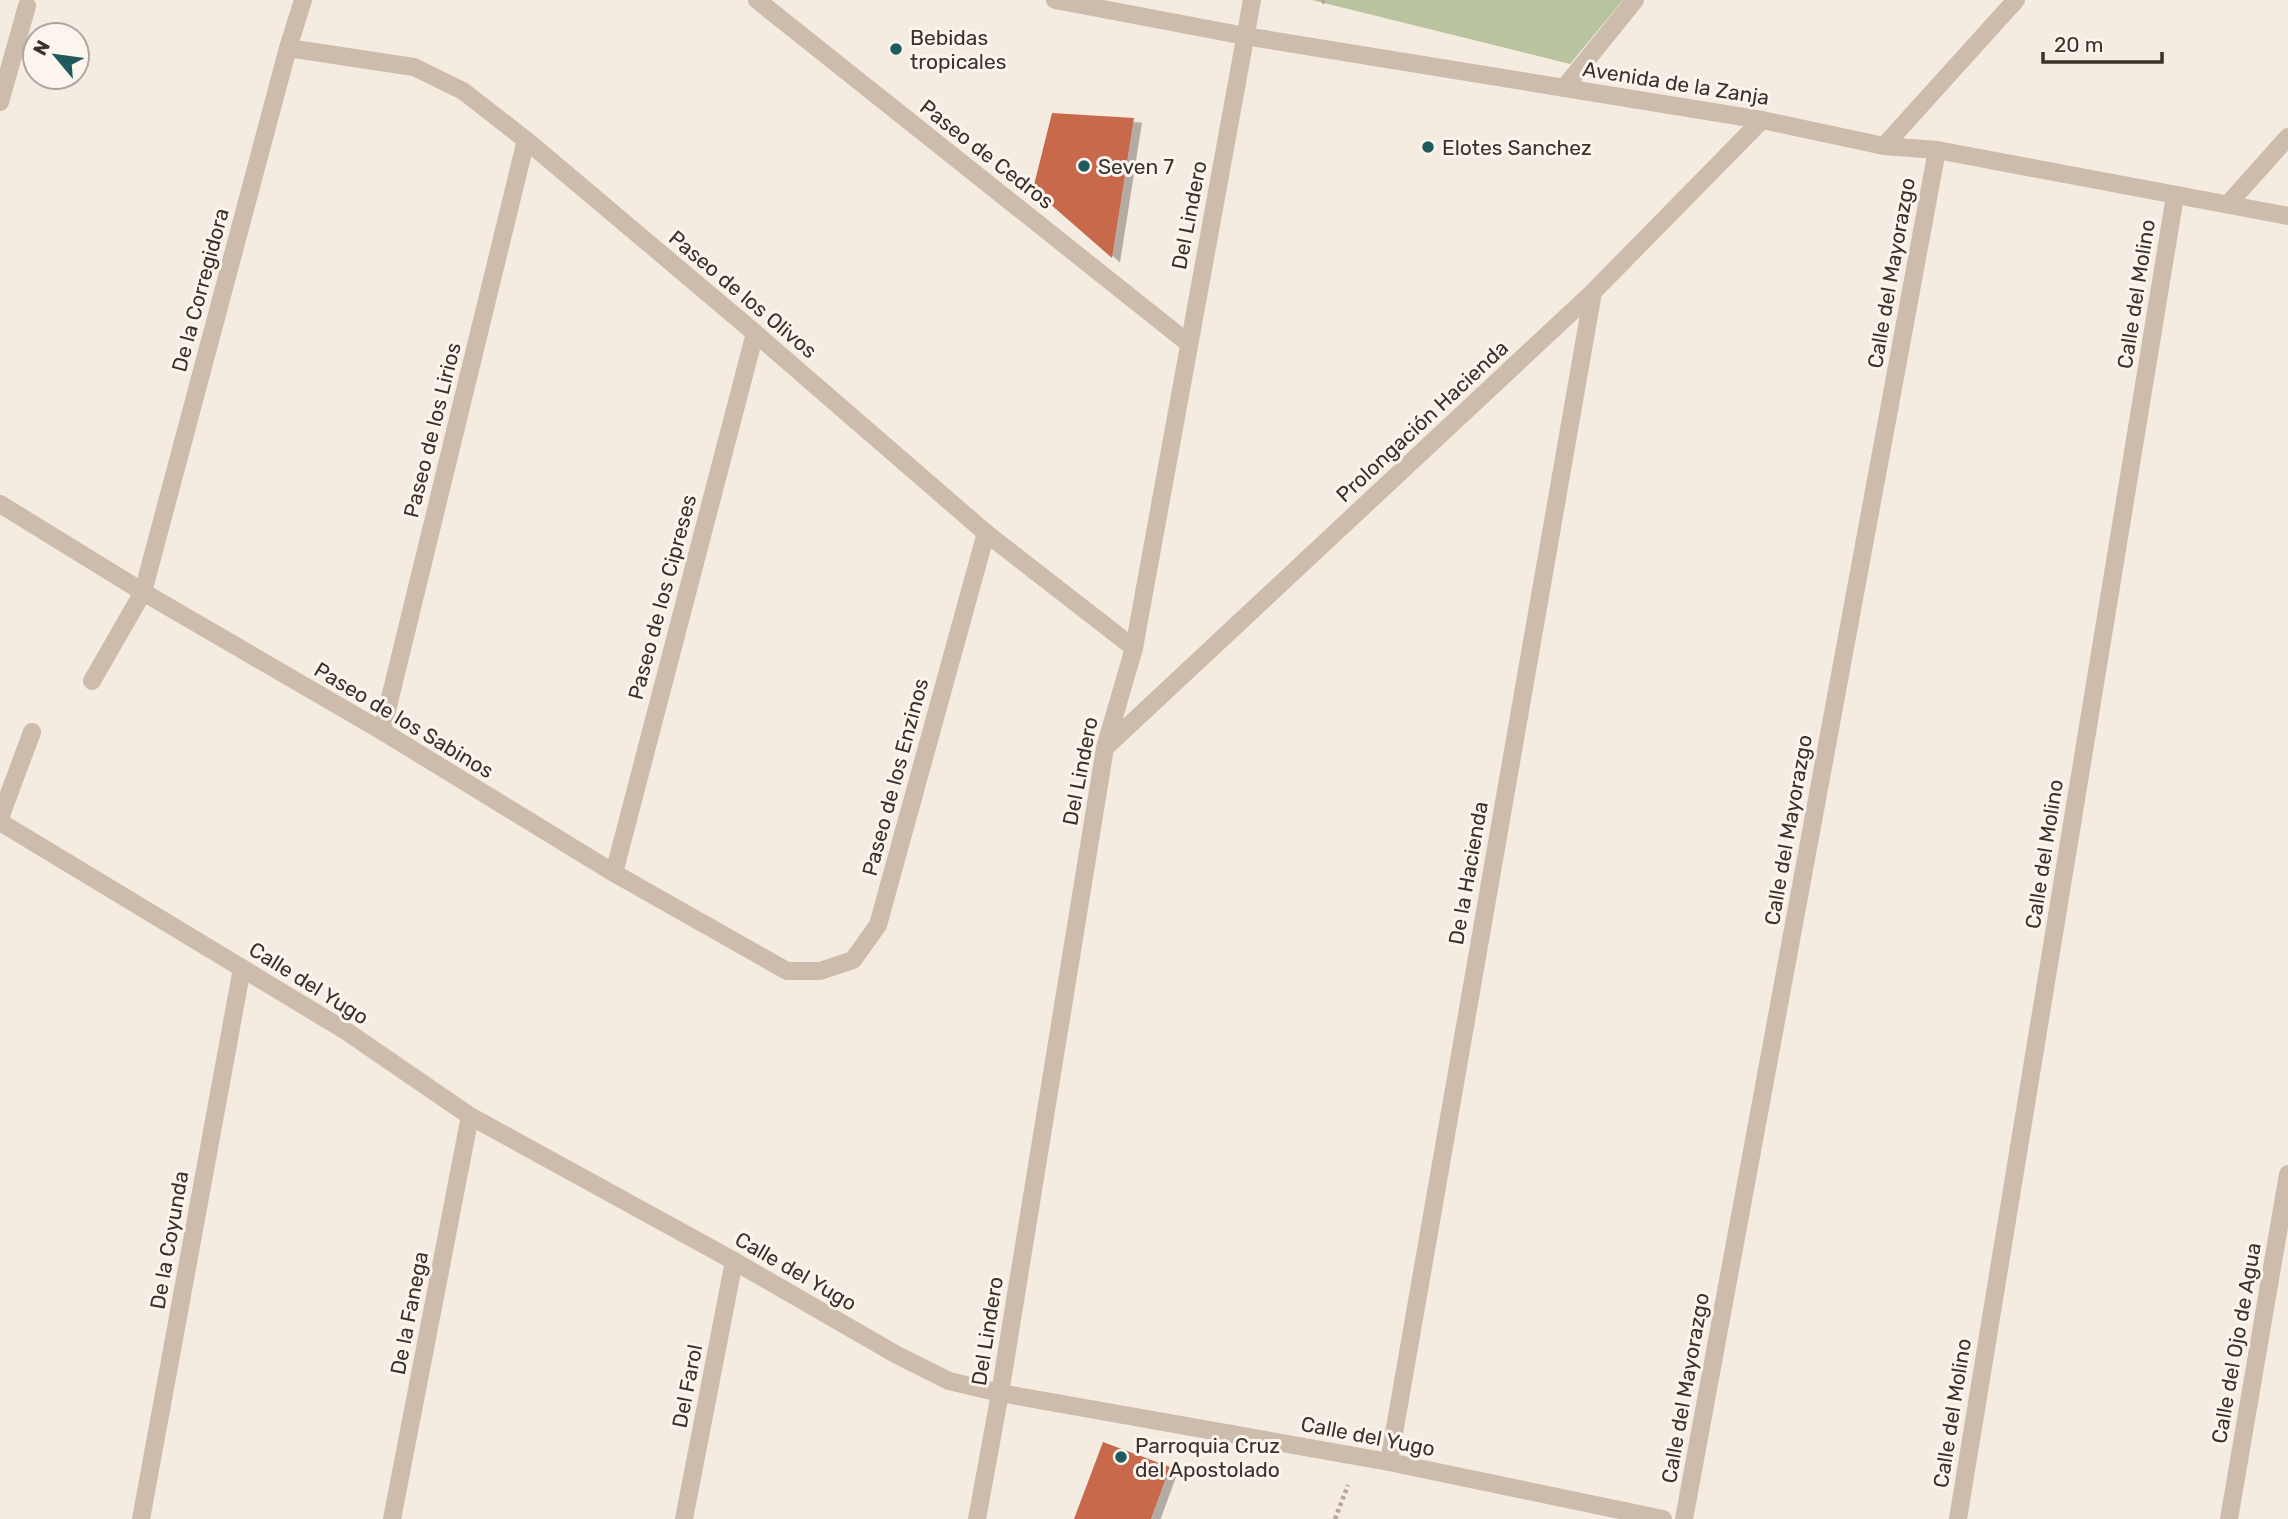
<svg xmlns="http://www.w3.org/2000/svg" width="2288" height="1519" font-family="Rubik,sans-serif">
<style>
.green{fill:#b8c4a0}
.building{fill:#c8694b;filter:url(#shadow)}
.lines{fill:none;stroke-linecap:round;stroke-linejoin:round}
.path{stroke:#b9a596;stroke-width:4.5;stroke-dasharray:3.5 3.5;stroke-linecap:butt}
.street{stroke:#cdbbac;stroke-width:18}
.poi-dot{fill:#1f5a5e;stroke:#fbf5ee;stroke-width:2.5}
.labels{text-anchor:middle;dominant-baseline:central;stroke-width:6;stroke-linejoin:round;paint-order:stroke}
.poi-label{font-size:21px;fill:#3b302b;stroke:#fbf5ee;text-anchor:start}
.street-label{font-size:21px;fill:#3b302b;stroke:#fbf5ee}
</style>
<defs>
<filter id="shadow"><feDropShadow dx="8" dy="4.5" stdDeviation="0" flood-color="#0004"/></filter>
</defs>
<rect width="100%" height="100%" fill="#f4ebe1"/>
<!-- green -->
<polygon class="green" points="1312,0 1623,0 1570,64"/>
<!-- building -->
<g class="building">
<polygon points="1052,113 1134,118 1112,258 1033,189"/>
<polygon points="1103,1442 1170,1467 1151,1519 1074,1519"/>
</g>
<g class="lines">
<!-- path -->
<g class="path">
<polyline points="1322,3 1325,0"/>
<polyline points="1335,1519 1348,1485"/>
</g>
<!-- street -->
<g class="street">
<polyline points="757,0 1188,343"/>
<polyline points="1055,0 1245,36 1762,120 1884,146 1937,150 2288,216"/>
<polyline points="288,48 414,67 463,91 526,140 755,333 986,533 1134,648"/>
<polyline points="1564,88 1635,0"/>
<polyline points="0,102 27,6"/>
<polyline points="1884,146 2016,0"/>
<polyline points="2229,203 2288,137"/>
<polyline points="0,504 143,592 382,731 614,873 787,971 820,971 853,960 878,925 986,533"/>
<polyline points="92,681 143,592 288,48 303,0"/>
<polyline points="382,731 526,140"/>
<polyline points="1107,746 1593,292 1762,120"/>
<polyline points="0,818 32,732"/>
<polyline points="0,822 346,1031 470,1116 734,1261 897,1355 949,1381 1000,1393 1389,1462 1663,1519"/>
<polyline points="614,873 755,333"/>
<polyline points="1389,1462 1593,292"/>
<polyline points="141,1519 242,968"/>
<polyline points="392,1519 470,1116"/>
<polyline points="684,1519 734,1261"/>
<polyline points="977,1519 1000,1393 1105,748 1134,648 1252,0"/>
<polyline points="1684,1519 1937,150"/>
<polyline points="1958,1519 2175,196"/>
<polyline points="2229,1519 2288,1174"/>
</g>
</g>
<!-- markers -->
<g class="poi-dot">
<circle cx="896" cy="49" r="7"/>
<circle cx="1428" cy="147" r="7"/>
<circle cx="1084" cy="166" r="7"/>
<circle cx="1121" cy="1457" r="7"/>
</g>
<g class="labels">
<!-- poi labels -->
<g class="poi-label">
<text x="910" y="37">Bebidas<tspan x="910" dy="24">tropicales</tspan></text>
<text x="1442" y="147">Elotes Sanchez</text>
<text x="1098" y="166">Seven 7</text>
<text x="1135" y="1445">Parroquia Cruz<tspan x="1135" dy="24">del Apostolado</tspan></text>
</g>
<!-- street labels -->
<g class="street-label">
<text transform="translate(1676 83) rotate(9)">Avenida de la Zanja</text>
<text transform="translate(987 154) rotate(38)">Paseo de Cedros</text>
<text transform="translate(1189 215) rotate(-79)">Del Lindero</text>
<text transform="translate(1891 273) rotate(-80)">Calle del Mayorazgo</text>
<text transform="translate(200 290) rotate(-75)">De la Corregidora</text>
<text transform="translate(743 294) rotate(40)">Paseo de los Olivos</text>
<text transform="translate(2136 294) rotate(-81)">Calle del Molino</text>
<text transform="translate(1422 421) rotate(-43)">Prolongación Hacienda</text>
<text transform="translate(432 430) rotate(-76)">Paseo de los Lirios</text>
<text transform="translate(662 597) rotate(-75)">Paseo de los Cipreses</text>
<text transform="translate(404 720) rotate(31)">Paseo de los Sabinos</text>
<text transform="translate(1080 771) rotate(-79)">Del Lindero</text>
<text transform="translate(895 777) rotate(-75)">Paseo de los Enzinos</text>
<text transform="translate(1788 830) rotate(-80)">Calle del Mayorazgo</text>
<text transform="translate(2044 854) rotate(-81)">Calle del Molino</text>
<text transform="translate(1468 873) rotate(-80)">De la Hacienda</text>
<text transform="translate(309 983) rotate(32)">Calle del Yugo</text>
<text transform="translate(169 1240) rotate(-80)">De la Coyunda</text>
<text transform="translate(796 1271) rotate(30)">Calle del Yugo</text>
<text transform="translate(409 1313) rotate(-79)">De la Fanega</text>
<text transform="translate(987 1331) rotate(-81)">Del Lindero</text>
<text transform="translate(2236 1343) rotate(-80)">Calle del Ojo de Agua</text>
<text transform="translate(687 1386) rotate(-79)">Del Farol</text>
<text transform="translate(1685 1388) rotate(-80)">Calle del Mayorazgo</text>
<text transform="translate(1952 1413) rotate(-81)">Calle del Molino</text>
<text transform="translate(1368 1436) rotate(11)">Calle del Yugo</text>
</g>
</g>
<!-- north arrow -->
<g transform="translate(56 56) rotate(299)"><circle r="33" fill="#fbf5ee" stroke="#aea6a0" stroke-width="2"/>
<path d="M0-5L12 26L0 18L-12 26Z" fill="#1f5a5e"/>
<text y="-10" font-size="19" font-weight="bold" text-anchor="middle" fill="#3b302b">N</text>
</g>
<!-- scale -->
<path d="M2043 52v10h119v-10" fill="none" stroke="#3b302b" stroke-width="3.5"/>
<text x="2054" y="52" font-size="21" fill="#3b302b" stroke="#fbf5ee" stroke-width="5" paint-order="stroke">20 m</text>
</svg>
